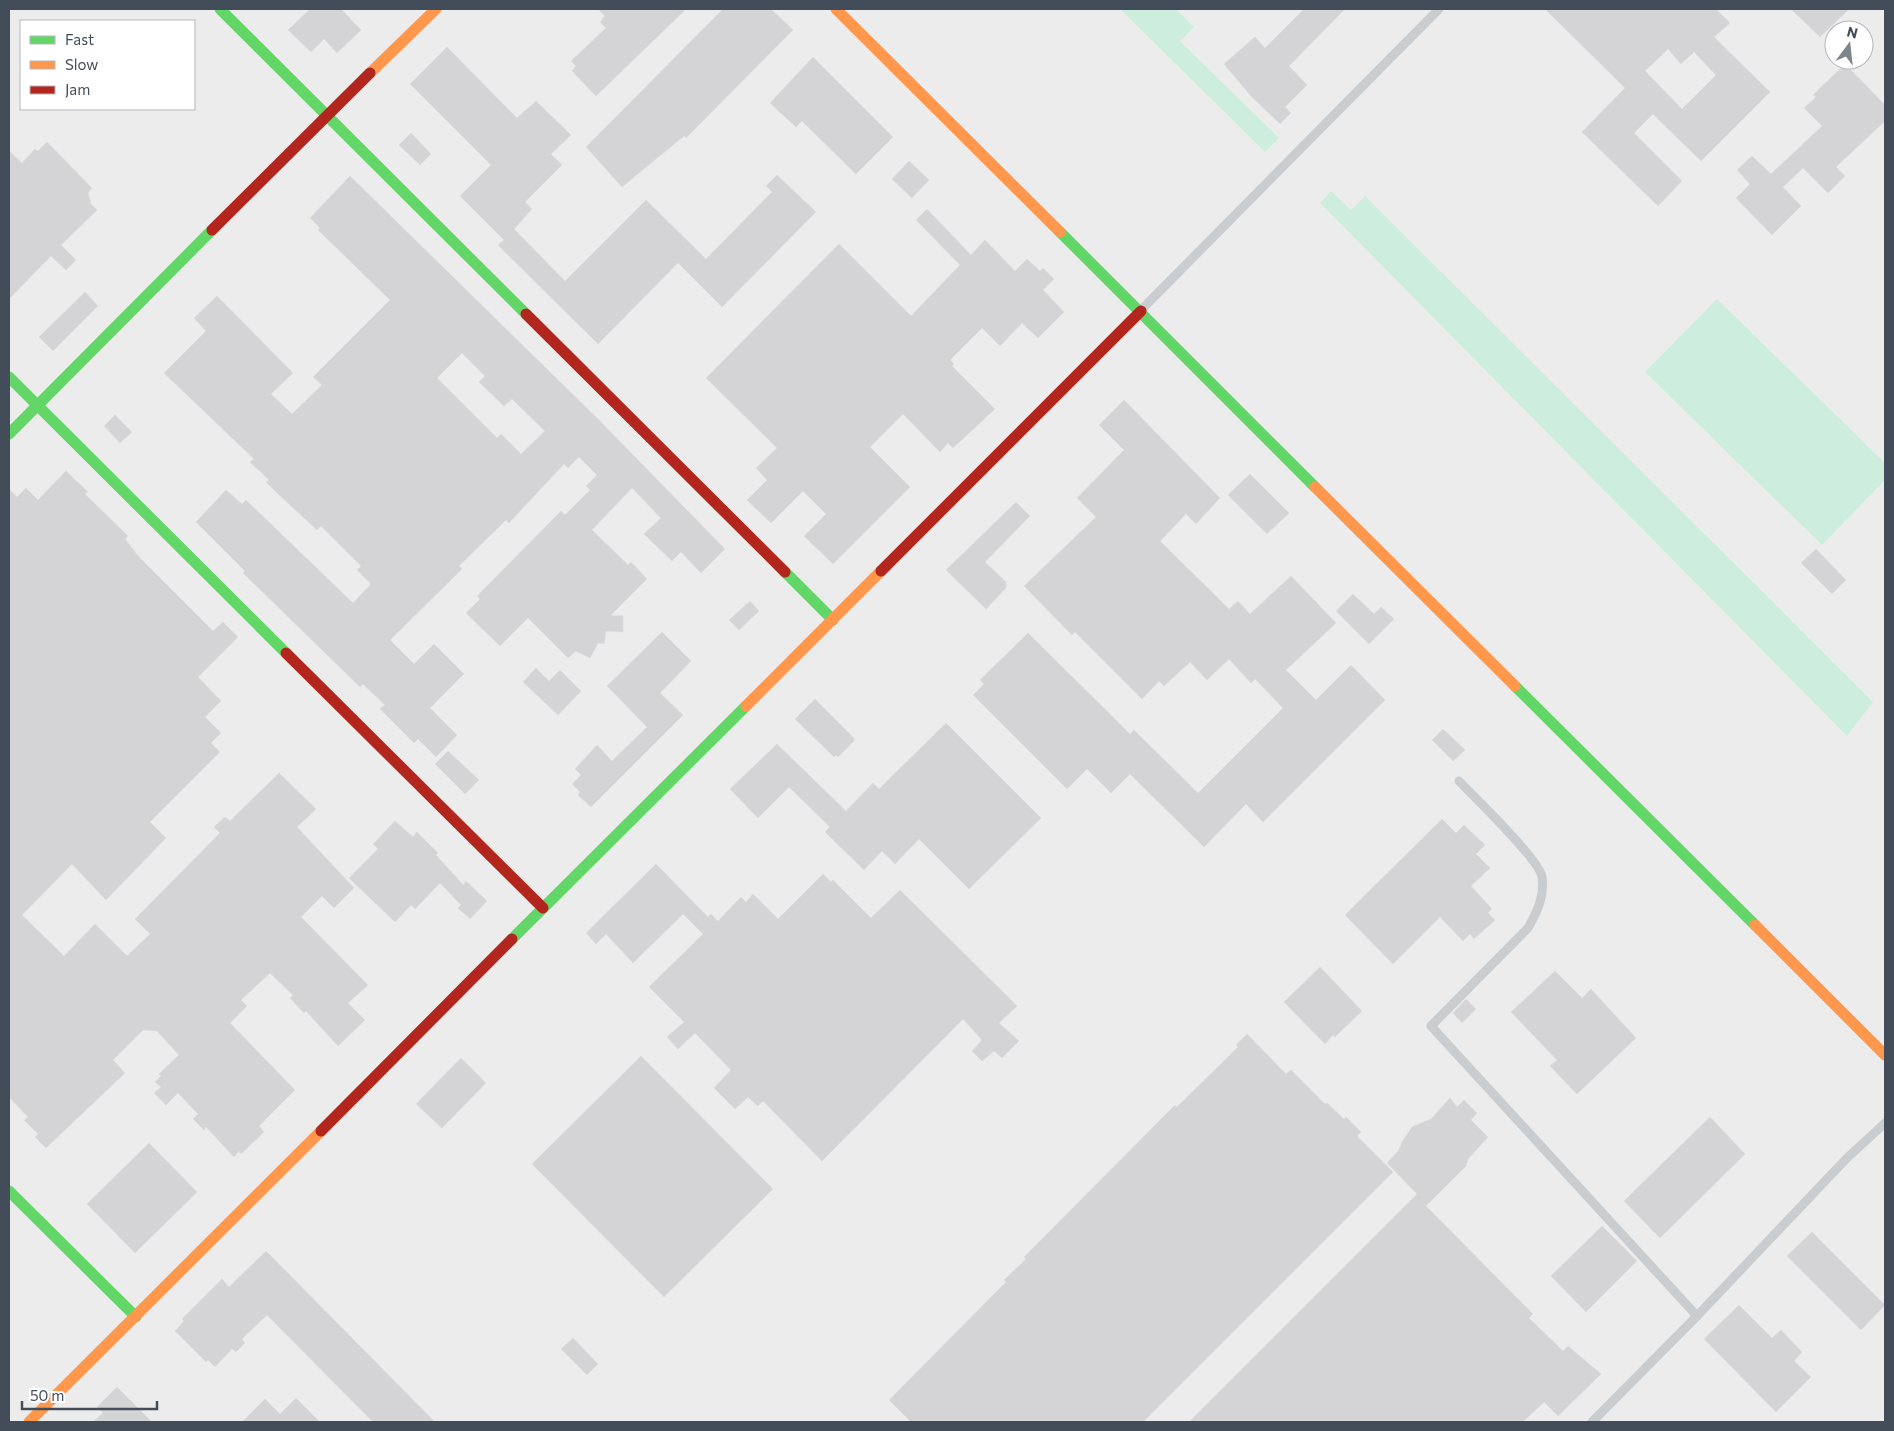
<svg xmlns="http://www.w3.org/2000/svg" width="1894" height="1431" font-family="Commissioner,sans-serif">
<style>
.green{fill:#ceeedd}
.building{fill:#d4d4d7;stroke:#dededf;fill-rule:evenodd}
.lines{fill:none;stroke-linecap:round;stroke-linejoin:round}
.lane{stroke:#cacdd0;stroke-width:9}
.fast{stroke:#63d668;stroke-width:11}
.slow{stroke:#ff974d;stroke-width:11}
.jam{stroke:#b3261e;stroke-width:11}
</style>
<rect width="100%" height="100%" fill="#edecec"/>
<!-- green -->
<g class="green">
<polygon points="1120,9 1176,9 1194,27 1180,41 1279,138 1265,152"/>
<polygon points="1331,191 1351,210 1365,196 1873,702 1847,736 1320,203"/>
<polygon points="1717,299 1885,463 1885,480 1822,545 1645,372"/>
</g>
<!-- building -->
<g class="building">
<polygon points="310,9 341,9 361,30 337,53 324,39 311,52 288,30"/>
<polygon points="598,9 686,9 596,96 572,71 576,66 571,61 606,28 600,22 605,16"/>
<polygon points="723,9 771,9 793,30 686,138 684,136 622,187 586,147"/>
<polygon points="1304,9 1345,9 1289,66 1307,85 1285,107 1291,113 1280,124 1251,96 1224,64 1255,37 1265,48"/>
<path d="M1545,9H1716L1730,23L1714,37L1770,92L1701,161L1653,114L1634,133L1682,181L1658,206L1582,132L1625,88ZM1668,49L1681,64L1694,52L1716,75L1682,109L1645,71Z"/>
<polygon points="1791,9 1849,9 1820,37"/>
<polygon points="447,47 517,118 536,101 571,135 551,154 562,165 525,202 532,209 514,229 565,281 646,200 706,259 772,192 766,186 777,175 816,212 722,307 678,263 598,344 498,245 504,240 460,196 491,165 410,84"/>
<polygon points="813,57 893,137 856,174 802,121 796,127 770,103"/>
<polygon points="1845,64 1885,105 1885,121 1836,167 1845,176 1828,193 1803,168 1783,187 1801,206 1772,235 1736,198 1750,184 1737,170 1752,156 1771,174 1822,126 1804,108 1816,97 1813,95"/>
<polygon points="411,133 431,154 420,165 399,145"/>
<polygon points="47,142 92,188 88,193 91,204 97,210 61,245 76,260 66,270 51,256 9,299 9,151 22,163 35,149 38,151"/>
<polygon points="909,161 929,180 912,198 892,179"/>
<path d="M350,176L598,419L725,549L701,573L681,552L672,561L644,534L661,518L632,488L592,530L628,565L631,562L647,579L611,615L623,616V632L606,631L604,644L598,643L590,658L576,651L568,658L528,618L500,646L466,613L480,599L477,596L561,511L565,515L590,490L586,486L597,475L579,457L568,468L564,464L509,523L506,520L459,566L462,569L390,640L414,664L434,644L464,674L430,708L457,735L436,757L418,739L414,743L380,709L385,705L363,684L360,687L243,573L245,571L196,522L226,490L242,504L246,500L353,603L371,584L357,570L361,566L321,526L317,530L277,493L266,482L269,480L250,462L254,459L164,373L206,331L194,318L217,296L293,373L271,394L292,414L322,385L313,377L390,300L318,230L320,228L310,218ZM462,353L485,376L479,382L504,406L512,399L545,431L521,454L501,434L497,438L437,378Z"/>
<polygon points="927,209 971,255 985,240 1015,271 1027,259 1040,271 1043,268 1054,279 1043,290 1064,312 1038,338 1022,323 1000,346 982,328 950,360 954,364 952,366 995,409 953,448 948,443 940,452 903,414 870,447 910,487 833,564 804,536 826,514 803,491 771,523 747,500 767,480 756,468 777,448 706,378 839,244 911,316 960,265 916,220"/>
<polygon points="85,292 98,306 53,351 39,337"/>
<polygon points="1124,400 1220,498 1196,524 1186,514 1160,541 1229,609 1238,601 1250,614 1291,576 1336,623 1286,670 1316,700 1351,665 1385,700 1263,822 1246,804 1204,847 1130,774 1111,793 1087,769 1067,789 973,695 984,684 980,680 1028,633 1130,734 1134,730 1198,793 1283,708 1255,679 1251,683 1229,659 1207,680 1190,662 1164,686 1159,681 1142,699 1075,632 1072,635 1024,586 1096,517 1077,498 1124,450 1099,425"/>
<polygon points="115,415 132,432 120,443 104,426"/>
<polygon points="66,471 88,492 85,494 128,536 125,539 139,557 213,631 223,622 238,637 198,677 221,701 205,717 221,733 211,743 220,752 150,822 166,838 106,900 72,864 22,915 64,956 95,924 127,956 150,934 135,919 220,833 214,827 225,817 230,821 279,773 316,809 297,827 354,888 334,908 322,896 301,917 368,985 348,1003 365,1020 338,1046 306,1011 304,1013 290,998 293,995 270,973 241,1000 247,1006 230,1023 295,1090 259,1126 264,1132 241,1154 239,1151 234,1157 206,1127 204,1130 193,1119 198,1114 178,1093 166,1105 154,1093 161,1087 155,1082 161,1076 159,1074 179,1055 157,1031 143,1030 113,1060 125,1073 46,1148 35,1137 38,1134 24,1120 28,1117 9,1097 9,489 17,497 26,488 38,500"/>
<polygon points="1250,474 1289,513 1267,534 1228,495"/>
<polygon points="1016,502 1030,516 985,562 1006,582 1006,588 986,609 946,570"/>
<polygon points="1816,549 1846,580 1832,594 1801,563"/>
<polygon points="1353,594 1374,614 1381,607 1394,619 1369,644 1336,611"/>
<polygon points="750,601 759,611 739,630 729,620"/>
<polygon points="662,632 691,661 660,693 683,715 591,807 578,795 580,792 572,784 581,775 575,769 597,745 612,761 647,727 607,686"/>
<polygon points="536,668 549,681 560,670 581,691 558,715 523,682"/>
<polygon points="815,699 854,738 854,741 838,757 836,755 834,757 795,719"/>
<polygon points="946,723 1041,818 969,889 919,839 895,864 882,851 864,870 825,832 830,827 789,787 758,818 730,789 777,744 846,811 873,783 879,789"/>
<polygon points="1443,729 1465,750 1453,761 1432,740"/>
<polygon points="448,751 479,780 465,794 435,764"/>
<polygon points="1442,819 1456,833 1464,825 1485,845 1476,854 1490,868 1471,886 1492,909 1488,913 1495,920 1474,939 1470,934 1463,941 1440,917 1393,964 1345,915"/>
<polygon points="395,821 413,837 417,832 438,853 436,855 463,885 466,881 487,901 470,919 458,908 461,905 440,883 415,909 411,905 395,922 349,878 378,849 373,844"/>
<polygon points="656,864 708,917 711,914 718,921 741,897 746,902 753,894 778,919 823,874 831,882 833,880 871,918 900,890 1017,1006 999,1023 1019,1041 1002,1058 994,1051 982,1061 972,1051 982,1040 963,1019 822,1161 763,1101 758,1106 748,1097 735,1109 714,1088 731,1070 695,1033 678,1049 667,1037 684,1022 649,987 703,934 683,914 633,963 606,934 596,944 586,933"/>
<polygon points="1320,967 1362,1011 1335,1037 1333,1035 1325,1044 1284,1002"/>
<polygon points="1555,971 1582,998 1591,989 1636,1038 1577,1094 1550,1066 1557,1060 1511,1012"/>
<polygon points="1466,999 1476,1009 1462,1023 1453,1013"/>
<polygon points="1247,1034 1286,1074 1291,1070 1325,1104 1327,1103 1344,1119 1346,1117 1361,1132 1357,1136 1393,1172 1143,1422 911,1422 889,1400 1006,1282 1004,1280 1026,1259 1024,1257 1175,1105 1177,1107 1238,1047 1236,1045"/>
<polygon points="641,1056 773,1189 664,1297 532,1164"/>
<polygon points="461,1058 486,1083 442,1128 416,1104"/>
<polygon points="1450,1098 1457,1107 1464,1100 1477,1113 1471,1120 1488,1137 1468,1159 1466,1166 1426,1206 1533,1314 1529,1318 1563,1351 1568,1346 1601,1374 1558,1416 1544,1402 1523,1422 1189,1422 1417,1194 1387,1163 1399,1150 1402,1142 1412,1127 1431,1119"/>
<polygon points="1710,1117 1745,1154 1660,1238 1624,1201"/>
<polygon points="149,1143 197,1192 135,1253 87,1204"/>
<polygon points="1602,1226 1637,1261 1586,1312 1551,1276"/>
<polygon points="1812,1232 1885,1305 1861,1330 1787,1256"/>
<polygon points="266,1251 435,1422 373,1422 267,1315 242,1339 245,1343 236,1352 232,1349 215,1367 208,1360 206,1362 175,1331 184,1321 182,1319 222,1279 229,1287"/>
<polygon points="1739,1305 1772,1338 1781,1330 1802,1352 1794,1361 1811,1377 1776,1412 1704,1339"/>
<polygon points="573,1338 598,1364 587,1375 561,1349"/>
<polygon points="117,1387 152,1422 93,1422 103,1413 97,1407"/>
<polygon points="296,1398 320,1422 242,1422 265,1399 280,1414"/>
</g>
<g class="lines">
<!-- lane -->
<g class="lane">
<polyline points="1142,309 1439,9"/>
<path d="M1459,781C1474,797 1540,860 1542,877C1545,896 1537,912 1528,928L1431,1026L1697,1316"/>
<polyline points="1592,1422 1697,1316 1846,1159 1885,1123"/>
</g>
<!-- fast -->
<g class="fast">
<polyline points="220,9 526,314"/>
<polyline points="1060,232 1315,487"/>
<polyline points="9,377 286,653"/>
<polyline points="9,434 212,230"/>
<polyline points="785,572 833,620"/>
<polyline points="1515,686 1755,925"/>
<polyline points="512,939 746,706"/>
<polyline points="9,1191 136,1317"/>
</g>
<!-- slow -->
<g class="slow">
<polyline points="836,9 1060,232"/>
<polyline points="370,73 436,9"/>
<polyline points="1315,487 1515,686"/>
<polyline points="746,706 881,571"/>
<polyline points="1755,925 1885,1055"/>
<polyline points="29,1422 321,1131"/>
</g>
<!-- jam -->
<g class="jam">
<polyline points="212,230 370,73"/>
<polyline points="526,314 785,572"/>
<polyline points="881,571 1141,311"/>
<polyline points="286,653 543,908"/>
<polyline points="321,1131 512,939"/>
</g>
</g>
<!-- border -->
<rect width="1894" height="1431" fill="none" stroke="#434c59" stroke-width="20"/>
<!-- legend -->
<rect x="20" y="20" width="175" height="90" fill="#ffffff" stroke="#b4b7bd"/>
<rect x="30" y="36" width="25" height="8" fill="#63d668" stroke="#b4b7bd"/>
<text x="65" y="45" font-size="15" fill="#434c59">Fast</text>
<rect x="30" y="61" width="25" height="8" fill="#ff974d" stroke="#b4b7bd"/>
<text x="65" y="70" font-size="15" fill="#434c59">Slow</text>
<rect x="30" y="86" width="25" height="8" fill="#b3261e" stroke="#b4b7bd"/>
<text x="65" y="95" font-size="15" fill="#434c59">Jam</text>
<!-- north arrow -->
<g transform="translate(1849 45) rotate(15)"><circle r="24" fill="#ffffff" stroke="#b4b7bd"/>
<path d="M0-4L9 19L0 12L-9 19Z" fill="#7e848c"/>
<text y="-8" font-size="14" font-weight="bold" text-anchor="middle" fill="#434c59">N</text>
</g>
<!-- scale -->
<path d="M22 1401v8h135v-8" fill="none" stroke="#434c59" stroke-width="2.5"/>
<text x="30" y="1401" font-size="15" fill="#434c59" stroke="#ffffff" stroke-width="4" paint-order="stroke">50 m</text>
</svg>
